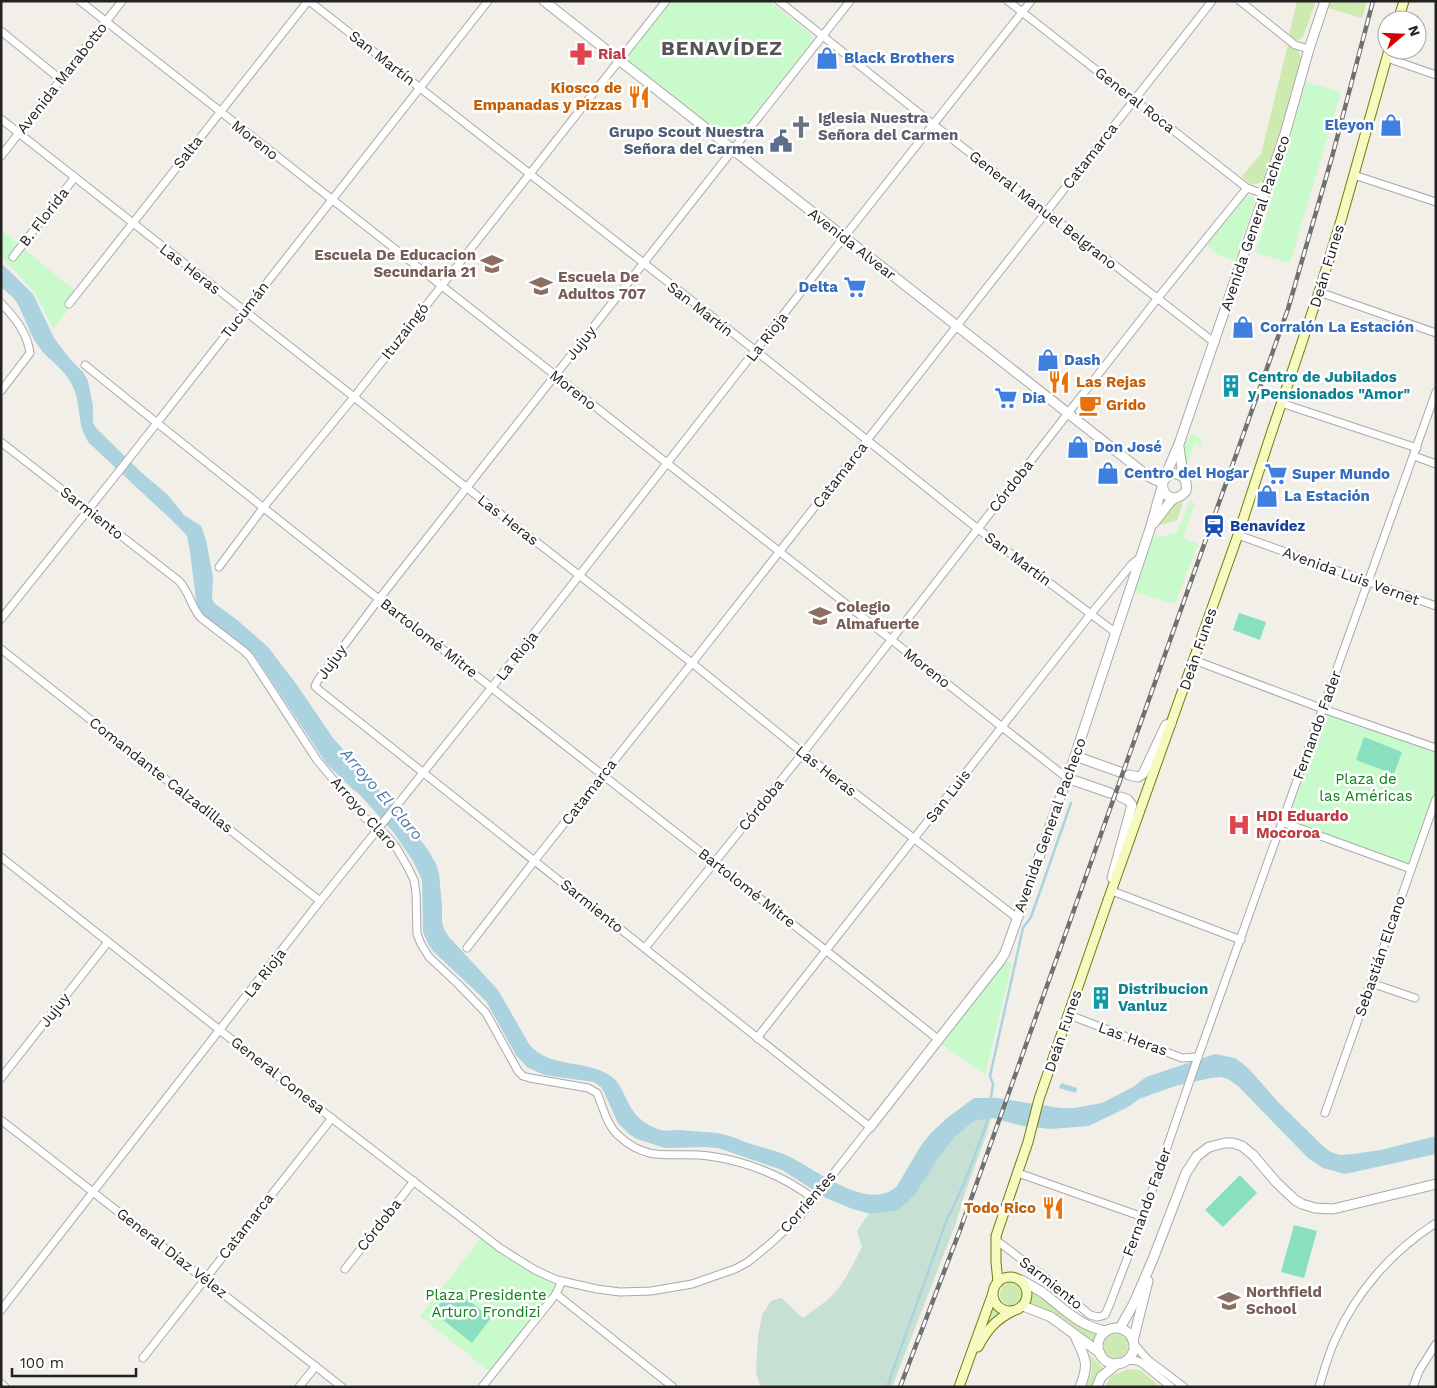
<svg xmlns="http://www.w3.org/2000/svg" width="1437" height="1388" font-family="'Work Sans',sans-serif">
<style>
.grass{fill:#cdebb0}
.wetland{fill:#c6e0d4}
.park{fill:#c8facc}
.pitch{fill:#88e0be}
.water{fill:#aad3df}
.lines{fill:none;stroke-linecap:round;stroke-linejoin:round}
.stream{stroke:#aad3df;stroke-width:2.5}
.minor-casing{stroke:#a9a9a9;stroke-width:9}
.tertiary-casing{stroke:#a9a9a9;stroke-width:11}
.secondary-casing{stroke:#707d05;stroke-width:11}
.minor{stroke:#fff;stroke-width:7}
.tertiary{stroke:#fff;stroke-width:9}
.secondary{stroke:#f7fabf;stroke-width:9}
.rail-casing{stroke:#707070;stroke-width:4.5}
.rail{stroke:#fff;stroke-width:2.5;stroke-dasharray:8;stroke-linecap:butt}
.labels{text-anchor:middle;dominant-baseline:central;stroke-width:5;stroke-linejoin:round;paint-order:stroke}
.health-label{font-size:15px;font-weight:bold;fill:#be3a42;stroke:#fff;text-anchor:start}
.street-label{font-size:15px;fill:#222;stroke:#fff}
.shop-label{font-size:15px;font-weight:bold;fill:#366cbe;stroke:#fff;text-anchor:start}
.food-label{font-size:15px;font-weight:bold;fill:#c56008;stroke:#fff;text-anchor:end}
.worship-label{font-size:15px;font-weight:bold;fill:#5b616d;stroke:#fff;text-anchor:start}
.service-label{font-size:15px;font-weight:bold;fill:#4e5e75;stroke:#fff;text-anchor:end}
.education-label{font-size:15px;font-weight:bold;fill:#785e54;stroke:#fff;text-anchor:start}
.culture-label{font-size:15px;font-weight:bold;fill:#0d838f;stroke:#fff;text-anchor:start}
.transit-label{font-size:15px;font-weight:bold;fill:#164399;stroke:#fff;text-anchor:start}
.park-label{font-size:15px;fill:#0c8416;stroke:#fff}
.water-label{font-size:16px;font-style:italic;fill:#4a7aab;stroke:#fff}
.district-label{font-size:20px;font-weight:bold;letter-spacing:1px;fill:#555;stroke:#fff}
</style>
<rect width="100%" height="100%" fill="#f2efe9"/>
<!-- grass -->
<g class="grass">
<polygon points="1297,1 1316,1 1303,37 1299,40 1295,41 1289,35"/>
<polygon points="1330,1 1367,1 1362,18 1328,8"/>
<path d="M1288,44L1299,52L1301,58L1282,126L1263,181C1252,187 1250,184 1242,176L1261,154Z"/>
<polygon points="1181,502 1183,503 1177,520 1161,525 1158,524 1171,505"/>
<circle cx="1012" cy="1294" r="12"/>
<polygon points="1034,1293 1068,1318 1098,1334 1094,1343 1061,1317 1029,1304"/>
<polygon points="992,1304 1003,1312 983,1332"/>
<circle cx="1116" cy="1346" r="12"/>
<path d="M1089,1354L1105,1370L1096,1378L1092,1387H1086C1092,1374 1094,1367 1089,1354Z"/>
<polygon points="1129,1369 1140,1370 1161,1387 1105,1387 1111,1376"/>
</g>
<!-- wetland -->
<path class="wetland" d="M991,1118L987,1133L964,1196L956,1223L892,1387H761L756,1374L758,1337L762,1315L771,1301L781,1298L803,1318C811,1312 818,1307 826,1301C843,1287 852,1266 862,1247L857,1231L867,1216L870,1214L895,1211L902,1207L914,1196L940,1154L955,1137L974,1121Z"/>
<!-- park -->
<g class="park">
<polygon points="671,1 770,1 811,34 813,39 811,43 734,141 727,140 628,62 628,55"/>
<polygon points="1306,82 1341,92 1290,263 1256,253"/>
<polygon points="1247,194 1256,199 1235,261 1218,255 1207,245"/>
<polygon points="1,230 80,295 53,329 35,293 7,262 1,258"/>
<path d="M1193,434L1196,435L1202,442L1200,448L1195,441L1187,465L1190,474L1188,479C1183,465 1178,444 1193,434Z"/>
<polygon points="1190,501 1195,503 1183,538 1198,544 1175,604 1134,592 1153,537 1156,535 1160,537 1177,532"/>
<polygon points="1329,714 1436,752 1436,790 1411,861 1406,863 1292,822 1289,817 1323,718 1326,715"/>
<polygon points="1006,960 1012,964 985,1075 942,1044"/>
<polygon points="481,1238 533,1273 552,1283 555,1285 555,1289 490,1372 420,1316"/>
</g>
<!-- pitch -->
<g class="pitch">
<polygon points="1239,613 1266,622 1260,640 1233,630"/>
<polygon points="1364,737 1402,752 1394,774 1356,760"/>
<polygon points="1240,1175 1257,1193 1223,1227 1205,1210"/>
<polygon points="1294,1225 1317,1231 1304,1278 1281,1272"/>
<polygon points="453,1288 491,1318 472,1343 433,1312"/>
</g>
<!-- water -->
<g class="water">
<circle cx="722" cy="49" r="7"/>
<path d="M1,263L33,294L54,338L70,359L83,372L88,381L93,406V423L97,429L142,473L168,495L184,515L201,526L206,540L213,577L212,598L214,603L236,619L268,647L297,685L333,738L403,817L428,850L436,864L439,873L442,905V922L444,929L449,937L498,990L529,1044C550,1070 587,1058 612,1077C617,1080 620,1087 623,1092C632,1111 637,1121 658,1129C664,1132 673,1130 680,1130C692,1131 707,1132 718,1133C729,1135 740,1140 751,1144C764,1148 778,1151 790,1157C817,1170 869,1213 897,1186L920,1147L930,1134L947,1118L974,1098H998L1060,1108H1074L1102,1103L1133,1087L1146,1077L1215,1054L1235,1058L1242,1063L1250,1070L1279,1103L1324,1147L1331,1152L1340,1155L1353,1154L1381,1150L1436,1136V1154L1345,1174L1323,1168L1308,1158L1238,1086L1228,1079L1221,1077L1211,1078L1175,1086L1139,1099L1128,1107L1089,1126L1050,1129L1023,1126L993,1118L974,1121L955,1137L941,1154L914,1196L902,1207L895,1211L870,1214L850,1208L826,1198L782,1170L718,1148L706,1147L665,1148L637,1139L629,1134L618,1123L602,1088L594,1082L544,1075L527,1067L516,1055L486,1001L433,951L428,944L423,932L422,880L413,861L394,833L360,795L349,786L326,763L252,652L201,614L197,608L190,551L187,536L178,526L89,443C77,426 81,407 74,389C68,373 53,363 42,351C30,337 26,319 17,303C14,297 6,292 1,287Z"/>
<polygon points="1061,1083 1077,1088 1076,1093 1059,1088"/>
</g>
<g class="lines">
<!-- stream -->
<g class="stream">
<polyline points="991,1098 993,1084 990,1076 1023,928 1031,917 1071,803"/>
<path d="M887,1387L947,1219C964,1187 976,1153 988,1119"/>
</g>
<defs>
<g id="minor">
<polyline points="80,1 1067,778"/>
<polyline points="309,1 756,351 978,529 1116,633"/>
<polyline points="779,1 934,125 1215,343"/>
<polyline points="1008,1 1247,188 1264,194"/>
<polyline points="1240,1 1295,45 1309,49"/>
<polyline points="1,31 60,79"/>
<polyline points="1387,58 1436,75"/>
<polyline points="1,119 354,397 467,488 692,663 803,753 1017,918"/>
<polyline points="1,156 122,1"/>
<polyline points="1354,175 1436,202"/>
<polyline points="13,257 75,177"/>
<polyline points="1319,292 1436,333"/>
<path d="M1,303C15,318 27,332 30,353L1,391"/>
<polyline points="69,304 308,1"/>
<path d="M85,365C367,593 655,814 939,1040"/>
<polyline points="1281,403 1417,448"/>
<path d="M1,442L179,581C189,591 191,607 201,618L244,651L250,657L317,760L365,818L385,834L396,847L407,866L414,880L416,893L417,934L421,944L429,957L458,984L486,1013L518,1071L523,1076L530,1078L588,1088L597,1093C603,1107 607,1126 619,1136C649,1164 674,1151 709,1156C746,1161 784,1176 814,1199"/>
<polyline points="1414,456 1436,464"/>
<polyline points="1238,535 1436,606"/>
<polyline points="219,567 263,508 354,397 666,1"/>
<polyline points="1,619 116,475 488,1"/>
<polyline points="1,649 320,901"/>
<polyline points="1194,660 1323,709 1436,748"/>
<polyline points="1282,822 1411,869"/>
<polyline points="1,857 312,1103 500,1248 535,1270 557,1280 597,1289 620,1292 651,1291 692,1284 735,1269 748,1262 770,1244 801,1215 870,1127 319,690 315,686 318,680 379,599 850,1"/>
<polyline points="1112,891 1241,940"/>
<polyline points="467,948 535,860 692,663 1212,1"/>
<polyline points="645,948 803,753 1157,299 1247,188"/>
<polyline points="1371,983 1415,998"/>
<polyline points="1069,1015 1182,1058 1198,1057"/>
<polyline points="757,1038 1090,615 1132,564 1141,557"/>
<polyline points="1,1078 108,942"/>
<polyline points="1325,1113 1436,799"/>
<polyline points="1,1120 342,1387"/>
<polyline points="1018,1173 1143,1217"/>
<polyline points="996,1240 1046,1278 1090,1315 1098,1317 1105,1315 1109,1306 1143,1217 1198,1057 1436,392"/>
<polyline points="345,1269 414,1181"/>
<polyline points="556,1294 673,1387"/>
<polyline points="1,1310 320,901 492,687 844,237 1031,1"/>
<polyline points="1134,1344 1147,1359 1184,1387"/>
<polyline points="143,1358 332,1118"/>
<polyline points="1126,1360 1138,1361 1143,1364 1171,1387"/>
<polyline points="1,1383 5,1387"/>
<polyline points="299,1387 316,1366"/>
<polyline points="482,1387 556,1294 562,1281"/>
<path d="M1319,1387C1324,1371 1328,1355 1335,1340C1356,1292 1392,1251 1436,1223"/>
<polyline points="1413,1387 1419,1371 1436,1344"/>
</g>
<g id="tertiary">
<polyline points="544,1 1149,477 1162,483"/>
<polyline points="1179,447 1183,476"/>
<path d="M1164,479L1171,474C1182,472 1188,480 1186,491C1175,505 1158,495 1164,479L1179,444L1285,134L1309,49L1325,1"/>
<polyline points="1154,523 1170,502 1175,498"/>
<polyline points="1075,756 1120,772"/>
<polyline points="1129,775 1138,777 1143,774 1165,727 1166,725 1171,724"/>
<polyline points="1067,778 1110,793"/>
<polyline points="1112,878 1132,805 1128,800 1121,797"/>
<polyline points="870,1127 1000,961 1005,953 1075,756 1150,529 1162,487"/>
<path d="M1021,1280C1028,1284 1035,1288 1042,1292C1062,1307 1080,1327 1106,1331"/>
<polyline points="1023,1306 1051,1317 1100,1353"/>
<polyline points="1120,1328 1134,1303 1153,1259 1186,1173 1197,1156 1209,1147 1225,1143 1233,1143 1242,1146 1253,1155 1276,1182 1295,1200 1302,1204 1315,1208 1333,1209 1436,1184"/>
<circle cx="1116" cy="1346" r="18"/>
<path d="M1075,1336C1085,1358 1090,1363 1080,1387"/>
<polyline points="1133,1341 1148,1281"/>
<polyline points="1097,1387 1101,1377 1118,1363"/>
</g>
<g id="secondary">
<polyline points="1398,20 1404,1"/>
<circle cx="1010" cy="1294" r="17"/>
<polyline points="998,1282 996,1262 996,1236 1028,1142 1039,1099 1107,903 1238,535 1271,434 1319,292 1342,217 1389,50"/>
<path d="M978,1347C987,1330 995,1320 1013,1311"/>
<polyline points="959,1387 993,1293"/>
</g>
</defs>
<!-- minor casing -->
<use href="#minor" class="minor-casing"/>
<!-- tertiary casing -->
<use href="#tertiary" class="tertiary-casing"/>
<!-- secondary casing -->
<use href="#secondary" class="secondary-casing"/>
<!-- minor -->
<use href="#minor" class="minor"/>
<!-- tertiary -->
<use href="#tertiary" class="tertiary"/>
<!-- secondary -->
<use href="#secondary" class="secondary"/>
<defs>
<polyline id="rail" points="900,1387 960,1230 1288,309 1332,157 1373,1"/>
</defs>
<!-- rail casing -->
<use href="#rail" class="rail-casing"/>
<!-- rail -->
<use href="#rail" class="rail"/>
</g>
<!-- icons -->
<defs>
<symbol id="pharmacy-bare" viewBox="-9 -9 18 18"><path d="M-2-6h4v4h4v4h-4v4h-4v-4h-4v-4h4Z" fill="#e0444e" stroke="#fff" stroke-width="2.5" paint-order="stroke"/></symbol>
<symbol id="shop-bare" viewBox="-9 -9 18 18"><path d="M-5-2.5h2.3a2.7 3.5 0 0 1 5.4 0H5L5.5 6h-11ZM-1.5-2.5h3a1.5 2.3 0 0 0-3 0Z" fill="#3f7fe0" stroke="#fff" stroke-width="2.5" paint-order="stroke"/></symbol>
<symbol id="restaurant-bare" viewBox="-9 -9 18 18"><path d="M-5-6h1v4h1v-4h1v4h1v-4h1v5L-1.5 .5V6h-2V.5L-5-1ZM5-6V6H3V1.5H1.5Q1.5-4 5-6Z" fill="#e8710a" stroke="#fff" stroke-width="2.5" paint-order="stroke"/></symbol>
<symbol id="church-bare" viewBox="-9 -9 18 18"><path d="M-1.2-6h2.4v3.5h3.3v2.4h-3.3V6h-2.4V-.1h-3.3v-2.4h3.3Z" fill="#6b7280" stroke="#fff" stroke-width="2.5" paint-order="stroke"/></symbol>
<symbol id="civic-bare" viewBox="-9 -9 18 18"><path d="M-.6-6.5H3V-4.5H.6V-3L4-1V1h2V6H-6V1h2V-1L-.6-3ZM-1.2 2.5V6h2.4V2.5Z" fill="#5c6f8a" stroke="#fff" stroke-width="2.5" paint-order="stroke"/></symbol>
<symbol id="school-bare" viewBox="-9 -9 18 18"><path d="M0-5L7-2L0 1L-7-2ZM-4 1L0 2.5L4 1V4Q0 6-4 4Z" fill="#8d6e63" stroke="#fff" stroke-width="2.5" paint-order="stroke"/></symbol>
<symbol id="supermarket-bare" viewBox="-9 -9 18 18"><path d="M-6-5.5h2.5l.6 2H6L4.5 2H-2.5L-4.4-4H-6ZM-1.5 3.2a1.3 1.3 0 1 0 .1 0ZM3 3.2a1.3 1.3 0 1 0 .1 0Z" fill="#3f7fe0" stroke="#fff" stroke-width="2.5" paint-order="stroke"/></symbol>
<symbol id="building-bare" viewBox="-9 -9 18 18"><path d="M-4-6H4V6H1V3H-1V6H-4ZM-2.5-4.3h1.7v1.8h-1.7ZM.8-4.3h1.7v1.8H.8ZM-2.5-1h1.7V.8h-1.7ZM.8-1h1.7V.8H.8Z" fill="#0f9aa8" stroke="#fff" stroke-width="2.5" paint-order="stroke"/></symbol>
<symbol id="cafe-bare" viewBox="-9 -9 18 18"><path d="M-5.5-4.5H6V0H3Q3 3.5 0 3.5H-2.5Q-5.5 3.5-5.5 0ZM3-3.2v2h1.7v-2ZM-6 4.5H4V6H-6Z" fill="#e8710a" stroke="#fff" stroke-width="2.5" paint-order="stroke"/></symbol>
<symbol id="station-bare" viewBox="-9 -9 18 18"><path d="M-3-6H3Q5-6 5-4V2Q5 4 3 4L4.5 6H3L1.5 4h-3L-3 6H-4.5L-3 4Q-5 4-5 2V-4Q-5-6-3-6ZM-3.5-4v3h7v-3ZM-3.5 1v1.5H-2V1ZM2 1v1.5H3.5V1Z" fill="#1a4fb4" stroke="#fff" stroke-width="2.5" paint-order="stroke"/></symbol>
<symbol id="hospital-bare" viewBox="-9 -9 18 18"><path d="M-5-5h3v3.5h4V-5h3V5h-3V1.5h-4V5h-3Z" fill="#e0444e" stroke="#fff" stroke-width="2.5" paint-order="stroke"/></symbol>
</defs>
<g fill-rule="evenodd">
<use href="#pharmacy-bare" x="565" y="38" width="32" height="32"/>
<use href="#shop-bare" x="811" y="42" width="32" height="32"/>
<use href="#restaurant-bare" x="623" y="81" width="32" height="32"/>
<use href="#shop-bare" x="1375" y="109" width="32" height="32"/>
<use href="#church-bare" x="785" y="111" width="32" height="32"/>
<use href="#civic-bare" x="765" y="125" width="32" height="32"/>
<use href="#school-bare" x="476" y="248" width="32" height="32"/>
<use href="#school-bare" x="525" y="270" width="32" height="32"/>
<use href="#supermarket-bare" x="839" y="271" width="32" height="32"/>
<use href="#shop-bare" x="1227" y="311" width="32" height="32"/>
<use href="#shop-bare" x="1032" y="344" width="32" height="32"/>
<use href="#restaurant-bare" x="1043" y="366" width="32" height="32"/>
<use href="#building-bare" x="1215" y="370" width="32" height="32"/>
<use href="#supermarket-bare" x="990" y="382" width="32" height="32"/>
<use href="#cafe-bare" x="1074" y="389" width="32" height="32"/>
<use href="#shop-bare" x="1062" y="431" width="32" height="32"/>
<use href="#shop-bare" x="1092" y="457" width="32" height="32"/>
<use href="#supermarket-bare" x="1260" y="458" width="32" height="32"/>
<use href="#shop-bare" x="1251" y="480" width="32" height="32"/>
<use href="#station-bare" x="1198" y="510" width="32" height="32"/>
<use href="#school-bare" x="804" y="600" width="32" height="32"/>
<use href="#hospital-bare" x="1223" y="809" width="32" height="32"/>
<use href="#building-bare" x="1085" y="982" width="32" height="32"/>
<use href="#restaurant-bare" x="1037" y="1192" width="32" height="32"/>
<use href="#school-bare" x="1213" y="1285" width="32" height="32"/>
</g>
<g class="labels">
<!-- health labels -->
<g class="health-label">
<text x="598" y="54">Rial</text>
<text x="1256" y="816">HDI Eduardo<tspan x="1256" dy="17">Mocoroa</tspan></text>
</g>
<!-- street labels -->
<g class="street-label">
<text transform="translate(382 58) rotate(38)">San Martín</text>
<text transform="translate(62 78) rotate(-52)">Avenida Marabotto</text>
<text transform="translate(1135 100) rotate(38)">General Roca</text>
<text transform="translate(255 140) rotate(38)">Moreno</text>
<text transform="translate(188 152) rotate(-52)">Salta</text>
<text transform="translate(1090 156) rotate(-52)">Catamarca</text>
<text transform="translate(1043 210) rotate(38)">General Manuel Belgrano</text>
<text transform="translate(44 217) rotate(-52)">B. Florida</text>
<text transform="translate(1255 223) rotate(-71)">Avenida General Pacheco</text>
<text transform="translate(852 244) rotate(38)">Avenida Alvear</text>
<text transform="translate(1327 266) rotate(-73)">Deán Funes</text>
<text transform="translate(190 269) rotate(38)">Las Heras</text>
<text transform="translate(700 309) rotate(38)">San Martín</text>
<text transform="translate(245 310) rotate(-52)">Tucumán</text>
<text transform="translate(405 331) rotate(-52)">Ituzaingó</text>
<text transform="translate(767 337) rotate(-52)">La Rioja</text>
<text transform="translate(581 343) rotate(-52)">Jujuy</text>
<text transform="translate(573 390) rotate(38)">Moreno</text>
<text transform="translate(840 475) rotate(-52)">Catamarca</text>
<text transform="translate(1011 486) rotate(-52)">Córdoba</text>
<text transform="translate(92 513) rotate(38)">Sarmiento</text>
<text transform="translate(508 520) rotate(38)">Las Heras</text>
<text transform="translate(1018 559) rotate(37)">San Martín</text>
<text transform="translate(1351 576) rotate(20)">Avenida Luis Vernet</text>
<text transform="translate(429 638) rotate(38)">Bartolomé Mitre</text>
<text transform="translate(1198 649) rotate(-71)">Deán Funes</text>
<text transform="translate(517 656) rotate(-52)">La Rioja</text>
<text transform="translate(332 662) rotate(-54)">Jujuy</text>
<text transform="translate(927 668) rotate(38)">Moreno</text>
<text transform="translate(1317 725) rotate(-70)">Fernando Fader</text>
<text transform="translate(826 771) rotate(38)">Las Heras</text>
<text transform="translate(161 775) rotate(38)">Comandante Calzadillas</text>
<text transform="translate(589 792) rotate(-52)">Catamarca</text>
<text transform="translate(948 796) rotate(-52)">San Luis</text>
<text transform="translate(761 805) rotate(-51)">Córdoba</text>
<text transform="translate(364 813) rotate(48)">Arroyo Claro</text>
<text transform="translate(1050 825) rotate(-70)">Avenida General Pacheco</text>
<text transform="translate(747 888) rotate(38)">Bartolomé Mitre</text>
<text transform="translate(592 906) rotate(39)">Sarmiento</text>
<text transform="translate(1380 956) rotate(-71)">Sebastián Elcano</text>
<text transform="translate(265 973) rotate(-52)">La Rioja</text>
<text transform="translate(55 1010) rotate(-52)">Jujuy</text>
<text transform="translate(1063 1031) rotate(-71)">Deán Funes</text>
<text transform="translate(1133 1039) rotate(20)">Las Heras</text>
<text transform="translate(278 1075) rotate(38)">General Conesa</text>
<text transform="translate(808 1202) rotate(-49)">Corrientes</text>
<text transform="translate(1147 1202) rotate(-70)">Fernando Fader</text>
<text transform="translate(379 1225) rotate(-52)">Córdoba</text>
<text transform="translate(246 1226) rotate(-52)">Catamarca</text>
<text transform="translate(172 1253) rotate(38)">General Díaz Vélez</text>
<text transform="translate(1051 1283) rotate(38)">Sarmiento</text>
</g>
<!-- shop labels -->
<g class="shop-label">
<text x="844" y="58">Black Brothers</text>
<text x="1374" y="125" text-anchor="end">Eleyon</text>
<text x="838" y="287" text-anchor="end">Delta</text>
<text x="1260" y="327">Corralón La Estación</text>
<text x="1064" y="360">Dash</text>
<text x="1022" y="398">Dia</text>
<text x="1094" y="447">Don José</text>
<text x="1124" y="473">Centro del Hogar</text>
<text x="1292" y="474">Super Mundo</text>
<text x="1284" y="496">La Estación</text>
</g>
<!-- food labels -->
<g class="food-label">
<text x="622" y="88">Kiosco de<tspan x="622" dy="17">Empanadas y Pizzas</tspan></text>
<text x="1076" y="382" text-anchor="start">Las Rejas</text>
<text x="1106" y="405" text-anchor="start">Grido</text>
<text x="1036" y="1208">Todo Rico</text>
</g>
<!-- worship labels -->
<g class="worship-label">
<text x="818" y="118">Iglesia Nuestra<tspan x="818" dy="17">Señora del Carmen</tspan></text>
</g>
<!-- service labels -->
<g class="service-label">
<text x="764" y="132">Grupo Scout Nuestra<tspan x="764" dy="17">Señora del Carmen</tspan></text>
</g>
<!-- education labels -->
<g class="education-label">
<text x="476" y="255" text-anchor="end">Escuela De Educacion<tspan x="476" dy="17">Secundaria 21</tspan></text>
<text x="558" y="277">Escuela De<tspan x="558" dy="17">Adultos 707</tspan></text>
<text x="836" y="607">Colegio<tspan x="836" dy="17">Almafuerte</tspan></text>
<text x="1246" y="1292">Northfield<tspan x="1246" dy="17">School</tspan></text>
</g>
<!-- culture labels -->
<g class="culture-label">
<text x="1248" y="377">Centro de Jubilados<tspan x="1248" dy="17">y Pensionados "Amor"</tspan></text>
<text x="1118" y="989">Distribucion<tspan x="1118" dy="17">Vanluz</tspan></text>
</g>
<!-- transit labels -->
<g class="transit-label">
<text x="1230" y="526">Benavídez</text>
</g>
<!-- park labels -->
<g class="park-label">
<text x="1366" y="779">Plaza de<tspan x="1366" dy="17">las Américas</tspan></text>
<text x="486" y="1295">Plaza Presidente<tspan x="486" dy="17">Arturo Frondizi</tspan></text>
</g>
<!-- water labels -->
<g class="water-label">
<text transform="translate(382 794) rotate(49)">Arroyo El Claro</text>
</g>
<!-- district labels -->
<g class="district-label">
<text x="722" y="48">BENAVÍDEZ</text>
</g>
</g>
<!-- border -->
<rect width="1437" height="1388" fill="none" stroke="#222222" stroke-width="5"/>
<!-- north arrow -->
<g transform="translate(1402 35) rotate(71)"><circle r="24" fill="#ffffff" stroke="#a7a7a7"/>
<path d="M0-4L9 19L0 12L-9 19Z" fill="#d40000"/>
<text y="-8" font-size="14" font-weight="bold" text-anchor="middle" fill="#222222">N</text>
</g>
<!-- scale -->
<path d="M12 1368v8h124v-8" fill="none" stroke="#222222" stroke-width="2.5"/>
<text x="20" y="1368" font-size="15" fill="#222222" stroke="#ffffff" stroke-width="4" paint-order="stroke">100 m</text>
</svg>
